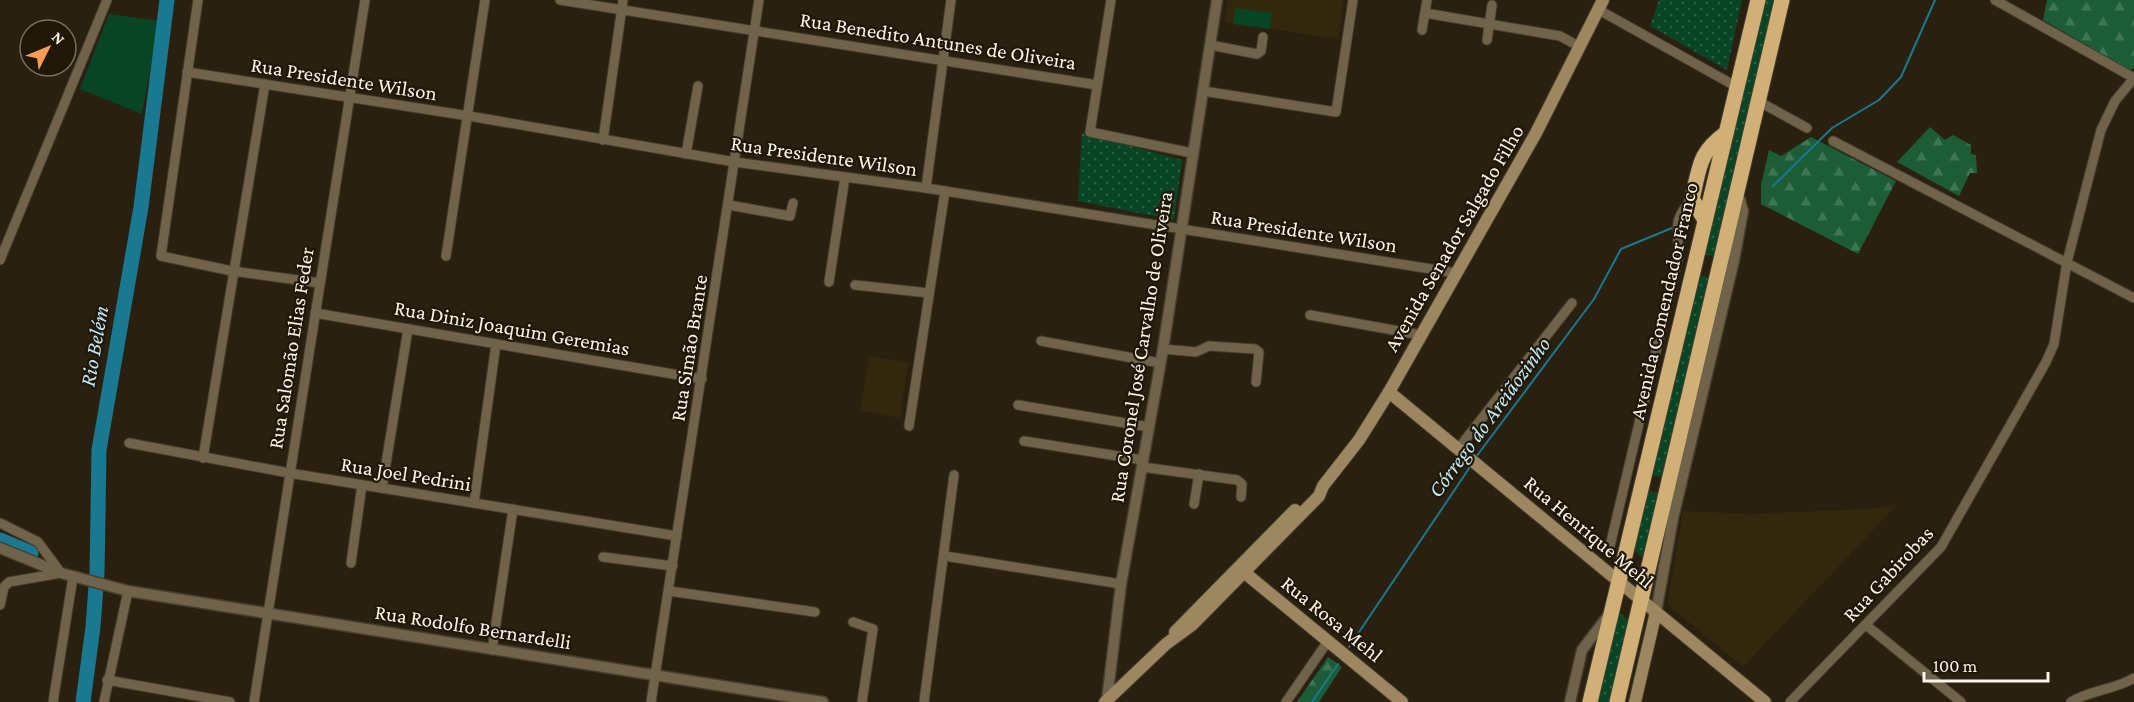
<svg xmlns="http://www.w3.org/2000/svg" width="2134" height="702" font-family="'Crimson Pro',serif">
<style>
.built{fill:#33270e}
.grass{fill:url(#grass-dots)}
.forest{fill:url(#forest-firs)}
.park{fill:#084525}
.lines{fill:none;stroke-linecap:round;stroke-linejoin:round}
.stream{stroke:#1a7990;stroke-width:2}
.river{stroke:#1a7990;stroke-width:15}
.minor-casing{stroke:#463e2e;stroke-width:11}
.tertiary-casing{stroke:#463e2e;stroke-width:13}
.secondary-casing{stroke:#463e2e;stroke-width:14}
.trunk-casing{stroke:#463e2e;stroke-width:17}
.minor{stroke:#70634a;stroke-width:9}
.tertiary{stroke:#70634a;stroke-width:10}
.secondary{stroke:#9d8760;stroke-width:12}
.trunk{stroke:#d0b077;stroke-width:15}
.labels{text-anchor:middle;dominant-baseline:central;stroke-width:4.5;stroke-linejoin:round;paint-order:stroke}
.street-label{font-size:21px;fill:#faf4e9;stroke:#201706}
.water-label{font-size:22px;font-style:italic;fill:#bfe9f7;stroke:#201706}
</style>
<defs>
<pattern id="grass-dots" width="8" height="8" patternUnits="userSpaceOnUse" patternTransform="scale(1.5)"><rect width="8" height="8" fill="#084525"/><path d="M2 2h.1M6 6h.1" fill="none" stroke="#2d6045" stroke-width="1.8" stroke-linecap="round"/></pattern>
<pattern id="forest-firs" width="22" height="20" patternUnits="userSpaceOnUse" patternTransform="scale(1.5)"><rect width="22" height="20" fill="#1c5d38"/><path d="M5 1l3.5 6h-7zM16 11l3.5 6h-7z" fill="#3e7555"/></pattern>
</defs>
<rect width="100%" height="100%" fill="#29200f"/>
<!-- built -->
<g class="built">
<polygon points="1228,0 1344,0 1338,39 1224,22"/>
<polygon points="869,356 909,362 900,418 860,411"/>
<polygon points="1897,505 1743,667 1667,604 1683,511 1751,514 1869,509"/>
</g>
<!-- grass -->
<g class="grass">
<polygon points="1659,0 1742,0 1727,70 1650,26"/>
<polygon points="1762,0 1776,0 1715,260 1712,256 1704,254"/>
<polygon points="1082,133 1182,160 1174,220 1078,201"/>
<polygon points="1704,275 1710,281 1662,476 1655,476 1652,474 1698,277"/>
<polygon points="1647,486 1652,492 1659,492 1644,559 1633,549"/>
<polygon points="1619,612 1629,621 1610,702 1597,702"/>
</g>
<!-- forest -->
<g class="forest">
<polygon points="2047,0 2134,0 2134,68 2130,70 2043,20"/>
<polygon points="1930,127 1945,140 1953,135 1971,145 1971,154 1976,155 1977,173 1970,173 1959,196 1897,162"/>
<polygon points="1811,137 1896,181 1858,254 1761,204 1761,185 1769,150 1781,156"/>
<polygon points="1328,657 1342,667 1319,702 1297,702"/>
</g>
<!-- park -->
<g class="park">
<polygon points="1235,8 1272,13 1270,29 1233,24"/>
<polygon points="109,14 159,21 142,114 80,89"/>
</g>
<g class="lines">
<!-- stream -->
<g class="stream">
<polyline points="1773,186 1832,128 1879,100 1901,77 1935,0"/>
<polyline points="1476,457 1594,299 1621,249 1672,228"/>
<polyline points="1349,647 1472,464"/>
<polyline points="1312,702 1338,664"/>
</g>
<!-- river -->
<g class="river">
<polyline points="0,540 31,553"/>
<polyline points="83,702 93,627 97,573 99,450 141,207 167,0"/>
</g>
<defs>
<g id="minor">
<polyline points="198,0 161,256 232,271 320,283"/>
<polyline points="560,0 1097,85"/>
<polyline points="1111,0 1090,132 1192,153"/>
<polyline points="1599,10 1737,87"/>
<polyline points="1425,13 1560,36 1580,47"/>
<polyline points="1422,30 1427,0"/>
<polyline points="1487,40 1492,5"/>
<polyline points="1210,45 1257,54 1261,51 1263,37"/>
<polyline points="187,72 469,116 735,162 926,188 1456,273"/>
<polyline points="1203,91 1336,112 1353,0"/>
<polyline points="1758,101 1807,128"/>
<polyline points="603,140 623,0"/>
<polyline points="1833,141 2134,298"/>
<polyline points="686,154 698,86"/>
<polyline points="926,188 951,0"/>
<polyline points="729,205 790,216 793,203"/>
<polyline points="446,256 485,0"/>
<polyline points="0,260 107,0"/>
<polyline points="829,282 845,177"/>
<polyline points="855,285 929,293"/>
<polyline points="315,313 702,379"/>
<polyline points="1310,315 1421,335"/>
<polyline points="1041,341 1160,363"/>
<polyline points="1163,349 1196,352 1209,346 1255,349 1259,352 1256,382"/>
<polyline points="1018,405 1149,427"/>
<polyline points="909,426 945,191"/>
<polyline points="1024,441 1143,460"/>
<polyline points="129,443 289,473 677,536"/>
<polyline points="1458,449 1572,303"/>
<polyline points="203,458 265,84"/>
<polyline points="1142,467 1237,480 1242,484 1241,497"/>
<polyline points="382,488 408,329"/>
<polyline points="474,503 496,344"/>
<polyline points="1194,504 1199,474"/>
<polyline points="0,523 38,542 61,573 9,582 4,587 0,605"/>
<path d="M1610,546L1678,258C1680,229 1670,223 1692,199"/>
<polyline points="945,556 1121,584"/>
<polyline points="603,557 673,566"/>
<polyline points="351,563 362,485"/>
<polyline points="669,591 815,612"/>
<polyline points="853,622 873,629 862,702"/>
<polyline points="1866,625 1961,702"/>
<polyline points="492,650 513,509"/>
<polyline points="107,680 230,702"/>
<polyline points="53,702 73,577"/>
<polyline points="104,702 128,591"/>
<polyline points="254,702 365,0"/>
<polyline points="651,702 759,0"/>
<polyline points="924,702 954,475"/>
<polyline points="1286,702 1328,641"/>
<polyline points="1790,702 1941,547 2046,362 2054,344 2067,262 2101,130 2115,101 2134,78 1995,0"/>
<path d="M2071,702C2090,690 2114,690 2134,678"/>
</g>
<g id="tertiary">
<polyline points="0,548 61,573 128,591 823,702"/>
<polyline points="1656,612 1673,518 1734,260 1743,211 1738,194"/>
<polyline points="1107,700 1121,584 1163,349 1217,0"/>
<polyline points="1570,702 1582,650 1608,616"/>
</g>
<g id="secondary">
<polyline points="1389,392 1765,702"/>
<polyline points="1243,568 1245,573 1402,702"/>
<polyline points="1175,632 1295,510"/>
<polyline points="1105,702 1166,644 1192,625 1319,496 1323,486 1359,440 1389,392 1536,133 1603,0"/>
<polyline points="1635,702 1656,612"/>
</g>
<g id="trunk">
<path d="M1705,220L1692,199C1700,167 1698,153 1726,133"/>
<polyline points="1590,702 1758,0"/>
<polyline points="1617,702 1782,0"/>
</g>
</defs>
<!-- minor casing -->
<use href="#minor" class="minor-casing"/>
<!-- tertiary casing -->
<use href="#tertiary" class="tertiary-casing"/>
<!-- secondary casing -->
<use href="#secondary" class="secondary-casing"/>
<!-- trunk casing -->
<use href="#trunk" class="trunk-casing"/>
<!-- minor -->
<use href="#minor" class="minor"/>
<!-- tertiary -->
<use href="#tertiary" class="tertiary"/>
<!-- secondary -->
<use href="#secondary" class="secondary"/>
<!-- trunk -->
<use href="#trunk" class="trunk"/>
</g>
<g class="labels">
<!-- street labels -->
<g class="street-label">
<text transform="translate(938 41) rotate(9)">Rua Benedito Antunes de Oliveira</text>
<text transform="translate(344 79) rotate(9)">Rua Presidente Wilson</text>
<text transform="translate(824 156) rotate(8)">Rua Presidente Wilson</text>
<text transform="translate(1304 231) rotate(9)">Rua Presidente Wilson</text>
<text transform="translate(1454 238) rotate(-60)">Avenida Senador Salgado Filho</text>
<text transform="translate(1664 301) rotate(-77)">Avenida Comendador Franco</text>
<text transform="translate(512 328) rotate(10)">Rua Diniz Joaquim Geremias</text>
<text transform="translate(1141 347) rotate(-81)">Rua Coronel José Carvalho de Oliveira</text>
<text transform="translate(291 348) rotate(-81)">Rua Salomão Elias Feder</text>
<text transform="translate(689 348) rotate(-81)">Rua Simão Brante</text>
<text transform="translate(406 474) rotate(9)">Rua Joel Pedrini</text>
<text transform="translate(1589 532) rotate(40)">Rua Henrique Mehl</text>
<text transform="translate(1888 574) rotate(-47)">Rua Gabirobas</text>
<text transform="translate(1332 619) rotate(39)">Rua Rosa Mehl</text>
<text transform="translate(473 627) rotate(9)">Rua Rodolfo Bernardelli</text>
</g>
<!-- water labels -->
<g class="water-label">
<text transform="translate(94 346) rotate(-80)">Rio Belém</text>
<text transform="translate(1489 417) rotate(-54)">Córrego do Areiãozinho</text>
</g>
</g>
<!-- north arrow -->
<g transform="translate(48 48) rotate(47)"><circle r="28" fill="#201706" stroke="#776f61" stroke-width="1.5"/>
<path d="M0-4.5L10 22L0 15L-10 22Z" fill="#fb9e52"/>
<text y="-9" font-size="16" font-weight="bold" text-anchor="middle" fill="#faf4e9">N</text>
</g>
<!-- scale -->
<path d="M1924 672v9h124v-9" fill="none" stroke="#faf4e9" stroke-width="3"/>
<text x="1933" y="672" font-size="18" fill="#faf4e9" stroke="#201706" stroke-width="4.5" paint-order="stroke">100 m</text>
</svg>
